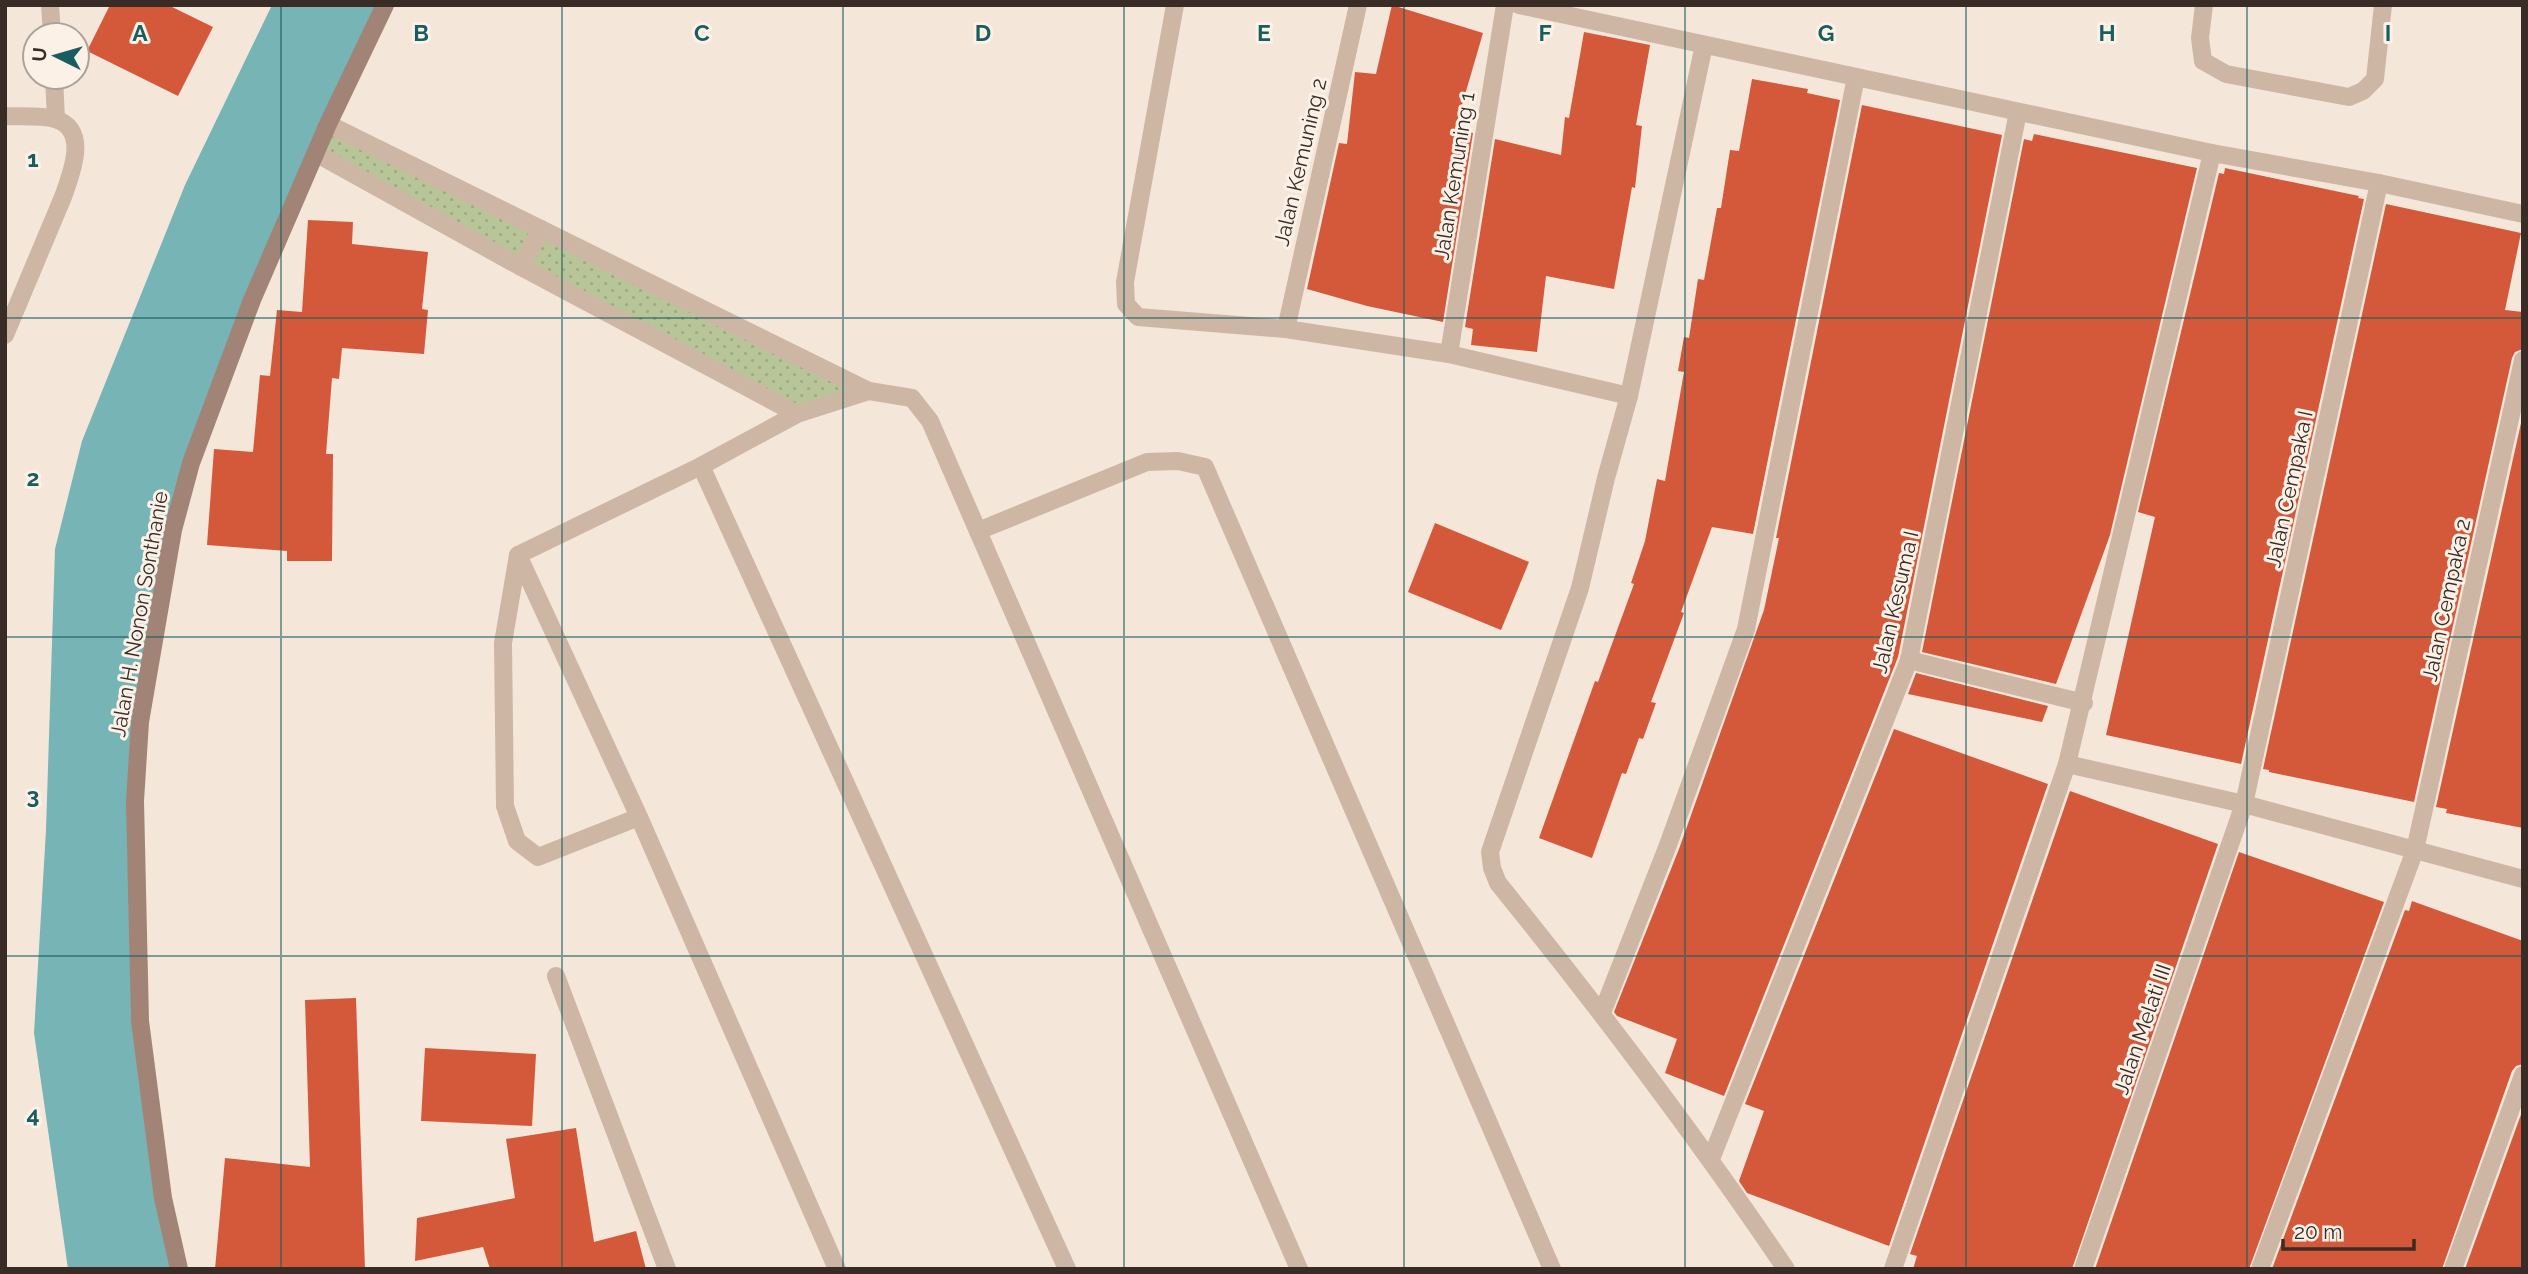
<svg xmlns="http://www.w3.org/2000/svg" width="2528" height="1274" font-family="Raleway,sans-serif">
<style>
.grass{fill:url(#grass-dots)}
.water{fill:#76b4b5}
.building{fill:#d3593a}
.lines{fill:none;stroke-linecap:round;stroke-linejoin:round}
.street{stroke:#ceb6a5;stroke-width:18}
.secondary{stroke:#a28476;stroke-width:18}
.grid{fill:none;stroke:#185d5f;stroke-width:2;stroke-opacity:0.55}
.labels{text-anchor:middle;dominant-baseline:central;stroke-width:6;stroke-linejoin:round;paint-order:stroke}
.street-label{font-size:21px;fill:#392c27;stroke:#fbf1e7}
.grid-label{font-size:23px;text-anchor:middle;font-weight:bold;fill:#185d5f;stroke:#fbf1e7;stroke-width:6;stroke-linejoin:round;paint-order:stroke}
</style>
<defs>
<pattern id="grass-dots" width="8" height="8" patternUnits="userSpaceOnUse" patternTransform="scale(1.75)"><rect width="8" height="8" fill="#b8c598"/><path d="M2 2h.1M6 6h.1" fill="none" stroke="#9fa983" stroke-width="1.8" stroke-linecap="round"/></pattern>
</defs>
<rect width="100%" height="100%" fill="#f4e7da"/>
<!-- grass -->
<polygon class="grass" points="328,124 869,391 797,414 317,154"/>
<!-- water -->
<polygon class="water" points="272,5 385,5 191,463 140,722 140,1021 179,1269 68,1269 34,1033 46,830 55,549 82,441 185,185"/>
<!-- building -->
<g class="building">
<polygon points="110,5 168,5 213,27 178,96 87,51"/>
<polygon points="1392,5 1483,33 1455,129 1473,133 1443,322 1367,306 1307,289 1339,143 1347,144 1355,72 1376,74"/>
<polygon points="1584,32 1650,45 1636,125 1642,126 1635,188 1632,187 1614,289 1546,276 1537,352 1471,345 1473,329 1465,327 1495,139 1561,155 1565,117 1569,118"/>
<polygon points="1752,79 1808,89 1807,93 1840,100 1753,534 1712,527 1681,612 1684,613 1651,702 1656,703 1643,739 1639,738 1626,774 1622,773 1592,858 1539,838 1595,681 1598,682 1634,584 1631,583 1645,541 1657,479 1665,481 1684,372 1678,371 1684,337 1689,338 1698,279 1704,280 1717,208 1721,208 1730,150 1739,151"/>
<polygon points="1862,105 2002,135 1898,657 1724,1096 1665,1073 1677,1039 1617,1016 1614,1012 1679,849 1764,610 1779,538 1776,538"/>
<polygon points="2034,134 2197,168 2110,535 2056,684 1922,652 2024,139 2032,141"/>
<polygon points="2225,168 2359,196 2358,198 2364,199 2241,764 2106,735 2155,517 2138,512 2219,173 2224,174"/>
<polygon points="2386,204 2521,233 2505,310 2523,312 2523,349 2515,352 2512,358 2414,802 2269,772 2269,770 2263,769"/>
<polygon points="308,220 353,222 352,244 428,252 422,309 428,310 424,354 342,348 339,379 332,378 326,454 333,454 332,561 287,561 287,551 207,545 214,449 253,452 260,375 270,376 277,310 302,312"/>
<polygon points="2523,414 2523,828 2446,813 2447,809 2436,807"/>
<polygon points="1435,523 1529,562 1501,630 1408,592"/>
<polygon points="1916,673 2048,706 2042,722 1908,694"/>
<polygon points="1894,729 2048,784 1889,1246 1747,1193 1739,1181 1764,1111 1745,1104"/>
<polygon points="2070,791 2218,844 2072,1269 1913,1269 1917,1256 1910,1254"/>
<polygon points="2239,852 2384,902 2249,1269 2095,1269"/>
<polygon points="2412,901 2523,941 2523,1064 2516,1066 2512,1071 2442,1269 2272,1269 2405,910 2409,911"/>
<polygon points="356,998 365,1269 215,1269 225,1158 310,1167 305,1000"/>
<polygon points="425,1048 536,1054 532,1126 421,1121"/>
<polygon points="2523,1109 2523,1269 2465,1269"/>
<polygon points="576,1128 594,1242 636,1231 646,1269 490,1269 483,1247 415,1261 417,1218 515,1198 506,1139"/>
</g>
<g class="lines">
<!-- street -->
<g class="street">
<polyline points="50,5 52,35"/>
<polyline points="1175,5 1125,282 1126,304 1138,317 1286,329 1449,354 1629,396"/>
<polyline points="1519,5 2212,153"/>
<polyline points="2204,5 2200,38 2203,61 2226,74 2349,97 2363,91 2375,79 2383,5"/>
<path d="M1704,45L1629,396L1606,478L1580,588L1490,852L1492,868L1498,883C1599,1008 1696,1136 1786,1269"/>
<polyline points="54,77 56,119"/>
<path d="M5,116C21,117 41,115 55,119C90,130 71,174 63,197L5,335"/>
<polyline points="328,124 869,391 797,414 701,466 518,555"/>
<polyline points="317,154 521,267 797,414"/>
<polyline points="521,267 541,229"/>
<polyline points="1286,329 1358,5"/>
<polyline points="1449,354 1505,5"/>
<polyline points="869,391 912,398 930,421 1299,1269"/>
<polyline points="701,466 1067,1269"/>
<polyline points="978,531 1147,462 1178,461 1205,467 1552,1269"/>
<polyline points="1909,660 2084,703"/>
<polyline points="2067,764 2244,804 2523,879"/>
<polyline points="639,817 538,857 517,841 505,806 503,643 518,555 639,817 837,1269"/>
<polyline points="556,976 667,1269"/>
<polyline points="1602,1013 1668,845 1746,629 1856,77"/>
<polyline points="1711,1159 1909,660 2018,112"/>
<polyline points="1893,1269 2067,764 2212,153 2379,183 2523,214"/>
<polyline points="2083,1269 2244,804 2379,183"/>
<polyline points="2260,1269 2415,850 2523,360"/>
<polyline points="2453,1269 2523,1075"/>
</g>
<!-- secondary -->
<polyline class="secondary" points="179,1269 163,1198 140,1021 135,801 140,722 173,530 191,463 252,300 328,124 385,5"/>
</g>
<!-- grid -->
<path class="grid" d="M281,5V1269M562,5V1269M843,5V1269M1124,5V1269M1404,5V1269M1685,5V1269M1966,5V1269M2247,5V1269M5,318H2523M5,637H2523M5,956H2523"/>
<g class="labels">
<!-- street labels -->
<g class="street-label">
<text transform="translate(1300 162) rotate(-77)">Jalan Kemuning 2</text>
<text transform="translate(1454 176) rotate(-81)">Jalan Kemuning 1</text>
<text transform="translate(2289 489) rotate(-78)">Jalan Cempaka I</text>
<text transform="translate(2446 600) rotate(-78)">Jalan Cempaka 2</text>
<text transform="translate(1895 602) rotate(-77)">Jalan Kesuma I</text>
<text transform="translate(139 614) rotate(-80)">Jalan H. Nonon Sonthanie</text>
<text transform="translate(2142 1029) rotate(-71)">Jalan Melati III</text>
</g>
</g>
<g class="grid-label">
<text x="140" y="41">A</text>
<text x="421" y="41">B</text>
<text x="702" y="41">C</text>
<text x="983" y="41">D</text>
<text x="1264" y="41">E</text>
<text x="1545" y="41">F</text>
<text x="1826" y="41">G</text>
<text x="2107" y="41">H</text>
<text x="2388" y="41">I</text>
<text x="33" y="167">1</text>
<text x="33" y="486">2</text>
<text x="33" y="804">3</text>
<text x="33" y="1123">4</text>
</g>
<!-- border -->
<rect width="2528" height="1274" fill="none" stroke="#392c27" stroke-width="14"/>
<!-- north arrow -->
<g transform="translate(56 56) rotate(275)"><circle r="33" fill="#fbf1e7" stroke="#ada29a" stroke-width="2"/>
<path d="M0-5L12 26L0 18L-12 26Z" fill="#185d5f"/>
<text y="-10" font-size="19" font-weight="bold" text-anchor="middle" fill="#392c27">U</text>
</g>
<!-- scale -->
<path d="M2283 1239v10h131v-10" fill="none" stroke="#392c27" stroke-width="3.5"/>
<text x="2294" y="1239" font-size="21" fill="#392c27" stroke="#fbf1e7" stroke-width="5" paint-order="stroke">20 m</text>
</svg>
